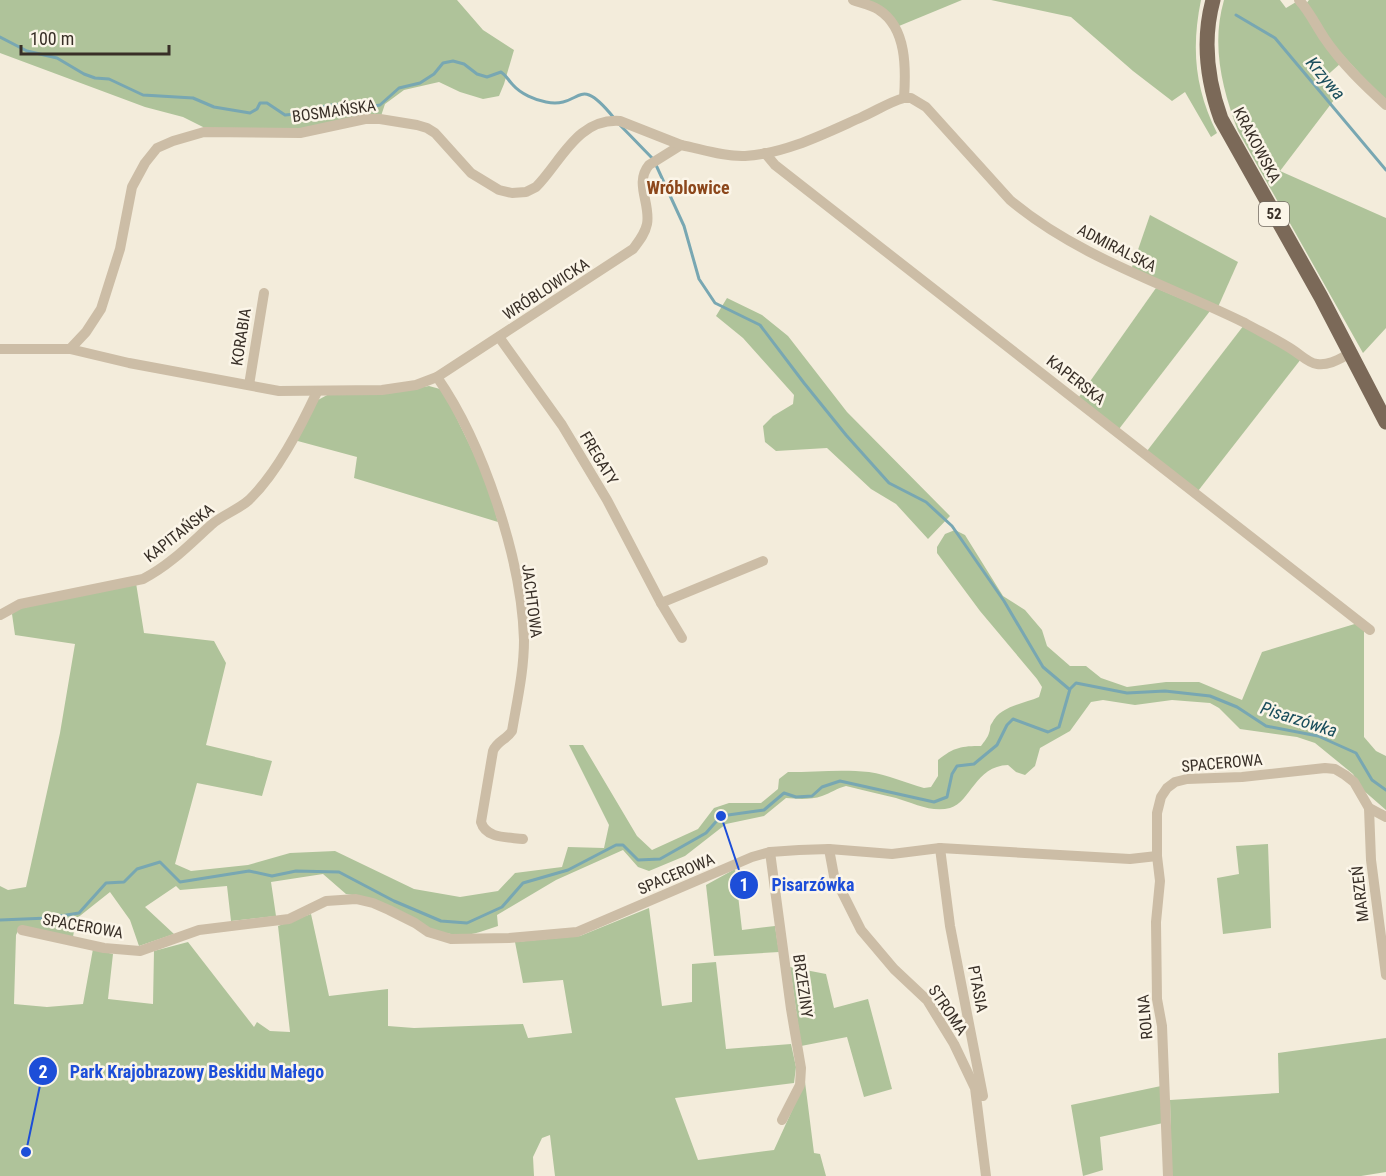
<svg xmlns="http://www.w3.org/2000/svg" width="1386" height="1176" font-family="'Roboto Condensed',sans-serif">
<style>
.green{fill:#afc39a}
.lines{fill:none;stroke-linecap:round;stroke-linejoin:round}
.stream{stroke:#78a7b2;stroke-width:3}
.street{stroke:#ccbda6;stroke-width:10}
.primary{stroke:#7b6958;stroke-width:15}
.labels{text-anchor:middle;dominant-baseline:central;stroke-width:5;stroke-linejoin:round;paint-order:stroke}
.shield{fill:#fbf5e8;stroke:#726a61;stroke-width:1.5}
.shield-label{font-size:15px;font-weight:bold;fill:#382f27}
.street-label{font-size:16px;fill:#382f27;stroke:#fbf5e8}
.water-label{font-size:18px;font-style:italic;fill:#1a4e5c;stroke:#fbf5e8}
.neighbourhood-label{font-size:18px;font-weight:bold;fill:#8c471b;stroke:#fbf5e8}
.leader{fill:none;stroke:#1d4ed8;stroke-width:2}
.callout-dot{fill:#1d4ed8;stroke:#fbf5e8;stroke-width:2}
.mark-label{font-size:18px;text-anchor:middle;font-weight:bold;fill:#fff}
.callout-label{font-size:18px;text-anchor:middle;font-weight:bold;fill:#1d4ed8;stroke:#fbf5e8;stroke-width:5;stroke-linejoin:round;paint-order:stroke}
</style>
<rect width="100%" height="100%" fill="#f3ecdb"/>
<!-- green -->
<g class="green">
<polygon points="0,0 457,0 483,30 514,50 504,84 499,96 483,99 460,92 439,82 404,90 385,104 381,116 299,130 205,128 183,117 145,107 0,53"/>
<polygon points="866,0 962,0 899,26"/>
<path d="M991,0H1201C1191,49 1195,89 1217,133L1211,137L1185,92L1172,101L1133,71L1071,17Z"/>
<path d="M1224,0H1280L1286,8L1296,2L1341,63L1323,79L1334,100L1280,171L1386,218V328L1363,353L1238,131C1222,88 1211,45 1224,0Z"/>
<polygon points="1309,0 1386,0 1386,102 1327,38 1306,4"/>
<polygon points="1150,215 1238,262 1218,307 1131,270"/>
<polygon points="1156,288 1210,311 1119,429 1079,397"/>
<polygon points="727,298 762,315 788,336 847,412 950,516 928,539 896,504 871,489 827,448 776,451 765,442 763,426 773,416 793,404 794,395 743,338 716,316"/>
<polygon points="1244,325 1301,359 1198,491 1147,451"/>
<polygon points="429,386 440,389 445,394 486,479 498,522 354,478 357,457 294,440 318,400 329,394 402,391"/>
<path d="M955,530L965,535L1003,596L1025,610L1042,630L1047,646L1070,666H1086L1101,678L1127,687L1166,682H1199L1242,700L1262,652L1358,623L1364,627V737L1376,751L1386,756V810L1363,790L1353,774L1315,743L1297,737L1240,729L1219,708L1210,703L1172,700L1135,705L1103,700L1091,702L1070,731L1040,748L1035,766L1025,775L1016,772L1008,765C975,766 971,802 950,808C932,813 913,803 896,798C879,794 862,790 846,786C837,788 831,793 822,796C811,800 797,799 786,798L764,816L726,824L685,856L649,871L638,867L623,850L556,880L497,915L498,926C486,930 474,935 461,935C432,935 387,908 359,896L346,894L323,874L271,882L276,916L231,921L227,886L180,890L176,886L145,907L174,934L139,946L130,920L110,892L76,919L73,937L20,927L16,935L14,1004L47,1007L83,1004L93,949L113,954L108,999L153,1004L154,951L188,942L254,1027L257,1022L270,1031L290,1032L278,926L311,914L329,996L388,989V1026L414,1028L523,1024L528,1038L572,1033L563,980L523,983L515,942L580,936L649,908L662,1006L692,1002V964L716,962L726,1049L791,1044L796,1067L794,1083L675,1098L698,1160L774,1150L805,1082L814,1153L820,1154L826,1176H555L550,1135L542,1138L533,1157L534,1176H0V886L8,890L26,887L60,733L75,644L15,635L12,614L18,609L136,583L144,633L214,641L226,663L206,745L272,761L262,796L197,783L175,864L191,871L248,865L290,853L335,851L414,889L460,897L498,891L515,873L562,867L568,847L604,848L609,825L569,745H583L637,836L652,850L698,829L714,808L729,803H761L778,789L779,779L788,772C815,772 842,769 869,772C888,775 906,783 924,788L931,787L938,776V760C954,747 962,746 981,746C984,742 988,737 989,733C991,728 989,727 992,723C1000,706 1023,704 1039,697L1042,687L1037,679L980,611L937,553V547L945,534Z"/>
<polygon points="1268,844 1271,928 1223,934 1217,878 1239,874 1236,846"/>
<polygon points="735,869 742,930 775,926 779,952 714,956 706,885"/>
<polygon points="790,967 826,974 834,1008 868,999 892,1089 864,1097 847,1037 801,1046"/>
<polygon points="1386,1038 1386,1172 1361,1176 1172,1176 1170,1100 1279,1093 1278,1053"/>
<polygon points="1161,1086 1163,1123 1100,1137 1103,1170 1083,1176 1071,1105"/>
</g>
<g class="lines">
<!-- stream -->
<g class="stream">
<polyline points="1236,15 1275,38 1386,170"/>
<path d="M0,37L27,51L57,58L84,74L95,78L109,79L143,95L193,98L214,107L250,113L257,109L260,103H267L285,115L296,114L306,110L332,105L357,104L369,107L380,105L399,88L420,83L434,74L443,63L453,61L464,64L477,74L487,77L501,72C507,76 508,80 513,85C521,94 535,100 546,102C583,109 576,71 614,118"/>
<polyline points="620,125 653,159"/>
<polyline points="656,165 684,226 699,279 715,303 760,325 804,383 846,435 889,483 926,502 952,526 1004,601 1043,667 1069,689"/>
<polyline points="0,920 48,918 79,913 106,883 124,882 137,869 160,862 180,882 249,871 272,876 296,871 339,872 394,901 441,921 467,923 502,907 523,883 568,870 616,845 623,845 638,860 660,859 706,833 721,816 764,810 784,793 796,797 812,796 822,787 840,781 934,802 947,797 952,774 957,766 974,764 997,745 1007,725 1013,719 1048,732 1059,727 1070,689 1076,683 1127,693 1165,691 1210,696 1237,707 1266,726 1318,736 1356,753 1372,780 1386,790"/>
</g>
<!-- street -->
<g class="street">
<path d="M853,0C861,3 872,5 879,10C907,28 906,69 904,98"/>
<path d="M1299,0C1310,12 1316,26 1325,39C1342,64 1364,85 1386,105"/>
<polyline points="765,153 775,165 1370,630"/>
<polyline points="499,337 562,425 607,500 661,603 763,561"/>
<path d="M0,349H70L129,363L279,391L382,390L416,385L437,377L633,249C639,241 645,234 647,224C651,204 634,183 649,165L681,145C701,149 724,157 745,156C785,154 826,133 862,117C876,111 889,102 904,98H911L926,107L1010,200C1079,258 1166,284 1245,323C1261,332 1278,340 1293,350C1301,355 1308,363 1317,364C1329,366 1341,358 1351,353"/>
<path d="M70,349L86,332L101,309L120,249L132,187L145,163L157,148L173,141L204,132L300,133L365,119H380L417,125L427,128L435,133L471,173L499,190L512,193L526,192L536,187C561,162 577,118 620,121L681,145"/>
<path d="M437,377C483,443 522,560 524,640C524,671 517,701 512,731C506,740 497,741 493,751L481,822C486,839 508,837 523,839"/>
<polyline points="249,385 264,293"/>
<polyline points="661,603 682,638"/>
<path d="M0,615L20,604L143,579C170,565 189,545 211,525C222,515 238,510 249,500C277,473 300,428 317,392"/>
<polyline points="1369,808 1371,860 1386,975"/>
<polyline points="940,848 950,926 983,1096"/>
<polyline points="829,849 834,876 861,930 894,969 927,1000 954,1044 975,1088 986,1176"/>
<polyline points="770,852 791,1009 801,1068 800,1085 782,1120"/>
<polyline points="1157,856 1160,881 1156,922 1157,999 1162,1026 1168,1176"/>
<polyline points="22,930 104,948 140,951 199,930 289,919 326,901 356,899 373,903 389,910 415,923 428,932 451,939 509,938 577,932 752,857 770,852 799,850 829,849 892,854 940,848 1130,859 1157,856 1157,813 1161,797 1167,788 1175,782 1187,779 1242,777 1325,768 1335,769 1345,775 1354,782 1369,808 1386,817"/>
</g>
<!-- primary -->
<path class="primary" d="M1213,0C1202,40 1207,80 1221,119L1321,297L1386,422"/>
</g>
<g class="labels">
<!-- shield labels -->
<rect class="shield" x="1259" y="202" width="30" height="24" rx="4.5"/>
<g class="shield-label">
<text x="1274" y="214">52</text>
</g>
<!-- street labels -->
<g class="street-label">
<text transform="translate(334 111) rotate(-8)">BOSMAŃSKA</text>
<text transform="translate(1257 145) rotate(62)">KRAKOWSKA</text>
<text transform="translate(1117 248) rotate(27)">ADMIRALSKA</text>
<text transform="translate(546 289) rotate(-33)">WRÓBLOWICKA</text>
<text transform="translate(241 337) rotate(-81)">KORABIA</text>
<text transform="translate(1076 380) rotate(38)">KAPERSKA</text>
<text transform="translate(599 458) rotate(59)">FREGATY</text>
<text transform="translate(179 533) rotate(-38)">KAPITAŃSKA</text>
<text transform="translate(532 601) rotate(83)">JACHTOWA</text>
<text transform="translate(1222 763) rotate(-5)">SPACEROWA</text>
<text transform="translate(676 874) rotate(-23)">SPACEROWA</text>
<text transform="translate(1360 894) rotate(-96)">MARZEŃ</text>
<text transform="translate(83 926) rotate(10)">SPACEROWA</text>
<text transform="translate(803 986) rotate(82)">BRZEZINY</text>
<text transform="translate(978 989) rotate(79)">PTASIA</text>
<text transform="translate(948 1010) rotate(56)">STROMA</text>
<text transform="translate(1145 1017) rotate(-95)">ROLNA</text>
</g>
<!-- water labels -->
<g class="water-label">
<text transform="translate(1326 78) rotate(50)">Krzywa</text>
<text transform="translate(1299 719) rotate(18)">Pisarzówka</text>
</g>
<!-- neighbourhood labels -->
<g class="neighbourhood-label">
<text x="688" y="187">Wróblowice</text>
</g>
</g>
<!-- callouts -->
<path class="leader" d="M721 816L744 885M26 1152L43 1071"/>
<g class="callout-dot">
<circle cx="721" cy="816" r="6"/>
<circle cx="26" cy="1152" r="6"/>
<circle cx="744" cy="885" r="15"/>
<circle cx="43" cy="1071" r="15"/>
</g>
<g class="mark-label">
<text x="744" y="891">1</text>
<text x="43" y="1078">2</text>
</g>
<g class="callout-label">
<text x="813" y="891">Pisarzówka</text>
<text x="197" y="1078">Park Krajobrazowy Beskidu Małego</text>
</g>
<!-- scale -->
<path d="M21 45v9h148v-9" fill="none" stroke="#382f27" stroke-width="3"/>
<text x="30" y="45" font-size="18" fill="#382f27" stroke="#fbf5e8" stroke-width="4.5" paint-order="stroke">100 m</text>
</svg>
